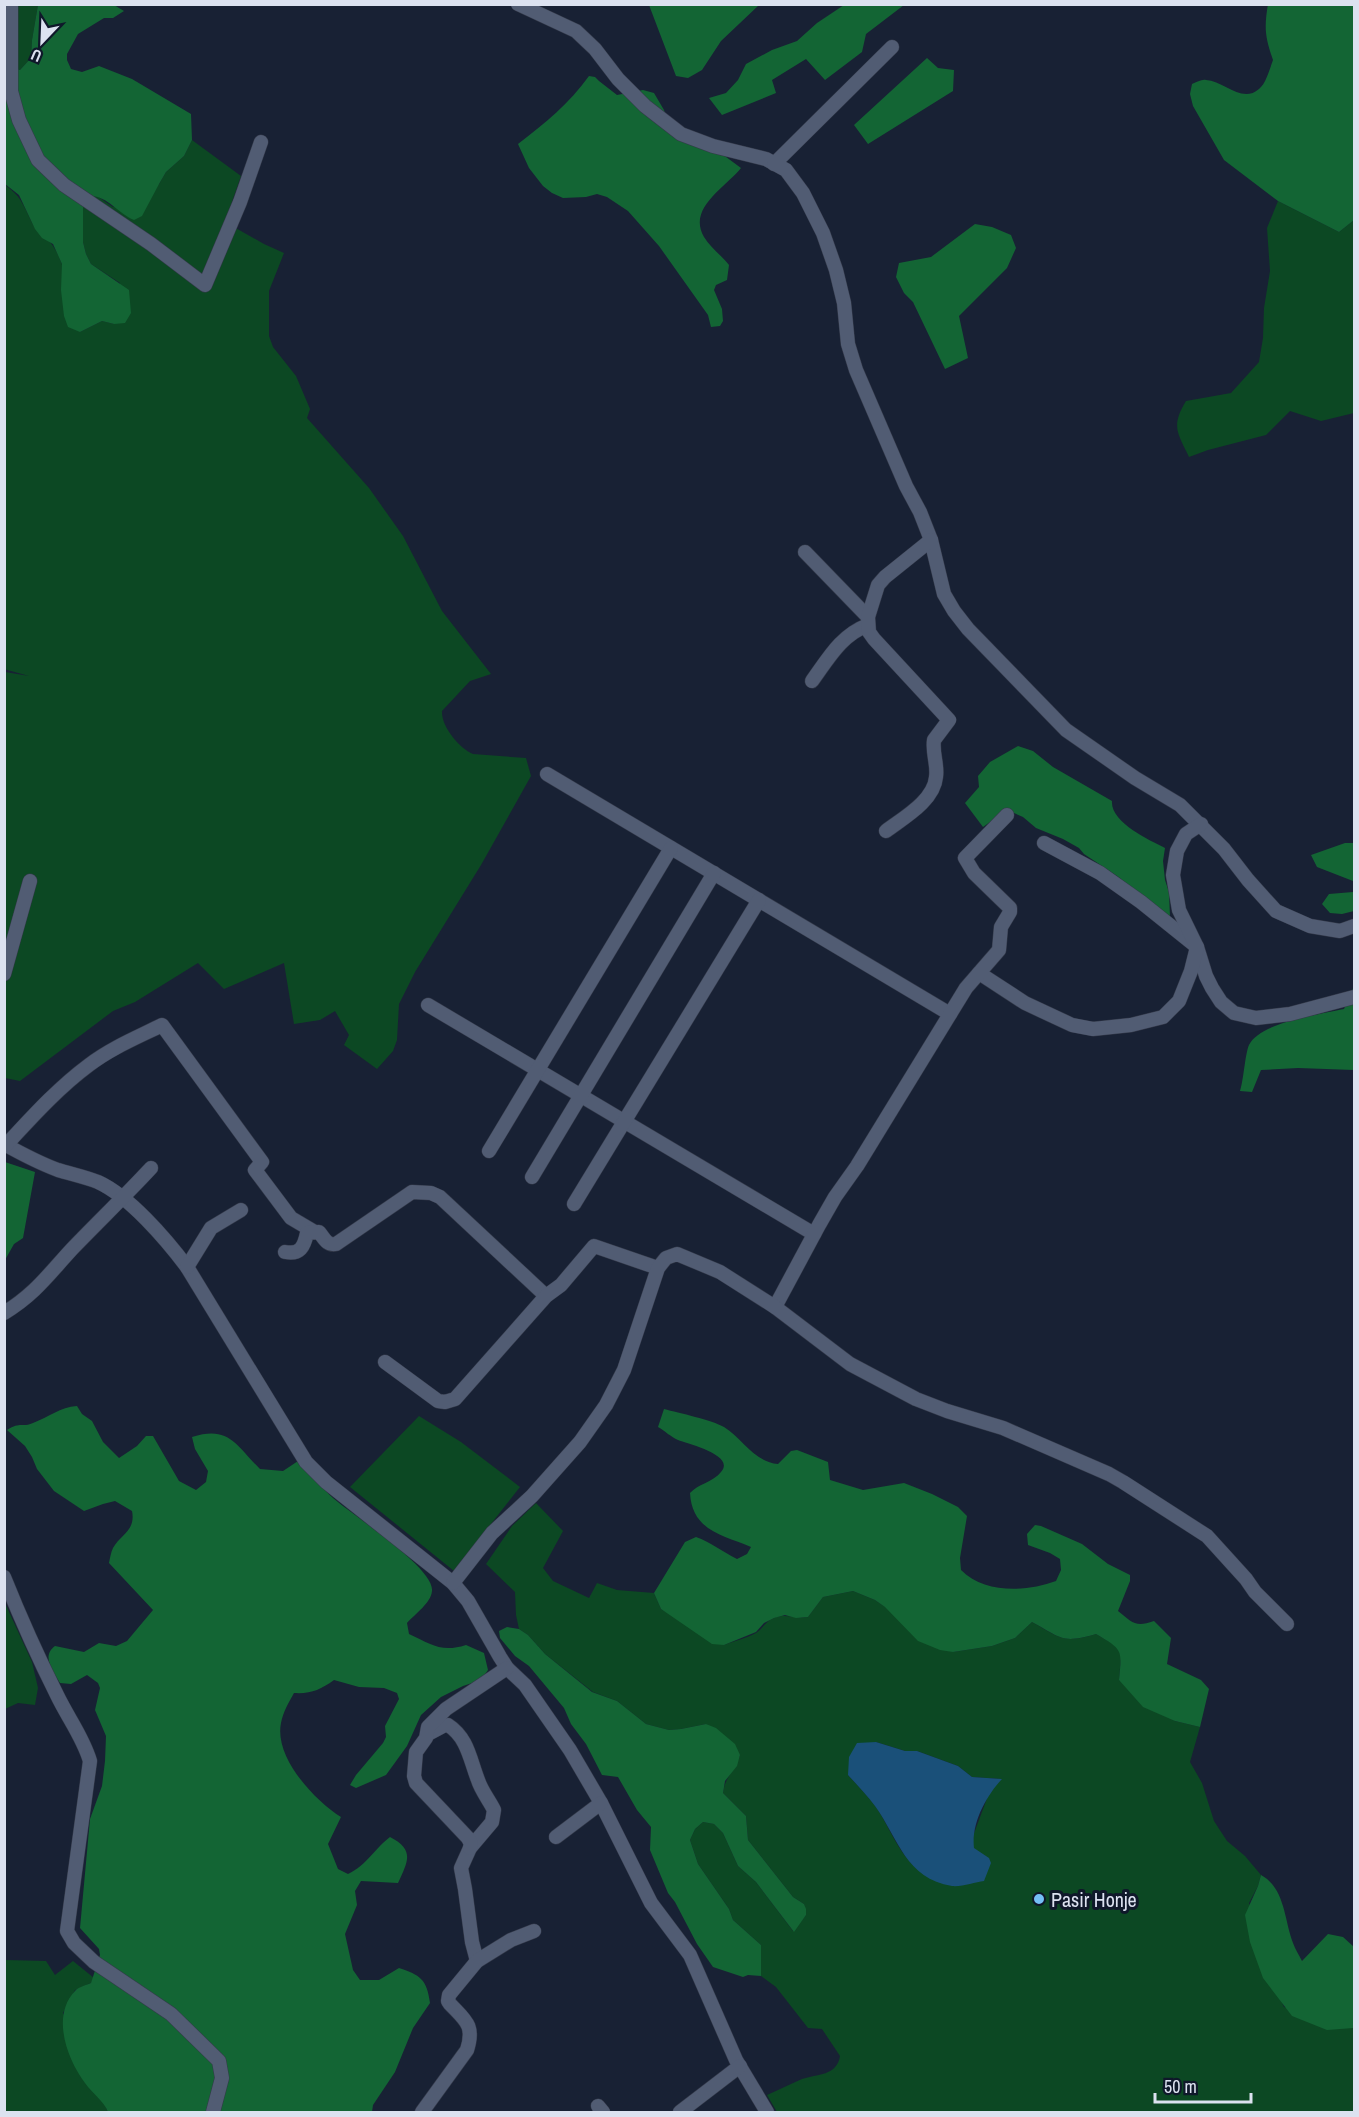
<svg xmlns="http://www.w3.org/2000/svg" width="1359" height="2117" font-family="'Archivo Narrow',sans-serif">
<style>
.green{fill:#0c4823;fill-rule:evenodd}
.forest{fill:#136534}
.water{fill:#1a5079}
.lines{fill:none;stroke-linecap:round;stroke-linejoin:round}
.minor-casing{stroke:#343a4a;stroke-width:15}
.minor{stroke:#515c73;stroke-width:14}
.poi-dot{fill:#74c0f6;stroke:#0f182a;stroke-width:2}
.labels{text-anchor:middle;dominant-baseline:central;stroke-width:6;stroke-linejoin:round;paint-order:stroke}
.poi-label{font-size:20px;fill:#dce2f0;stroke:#0f182a;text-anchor:start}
</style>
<rect width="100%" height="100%" fill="#182134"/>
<!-- green -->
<g class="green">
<polygon points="4,5 38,5 32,40 31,58 20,70 5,66"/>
<path d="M192,140L241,176L225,222L264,244L284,253L269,291V336L273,347L296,376L310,409L307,418L369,488L403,536L442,611L491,674L470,681L442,711C441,726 459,748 473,754L526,758L531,776L481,865L415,972L399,1004L397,1040L393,1051L377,1069L344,1045L349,1035L335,1011L320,1020L294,1024L284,963L224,989L198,963L135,1002L113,1011L20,1081L5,1078V672L29,676L4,669V184C24,199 23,206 34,226C39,235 48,238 53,246C67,266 73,308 80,332L102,321L114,324L120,283L91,264L86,254L83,242V206L91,196H97L113,207L159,184L166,172L184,156Z"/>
<path d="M1278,201L1339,232L1354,220V413L1321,421L1290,411L1266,435L1208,450L1189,457C1177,432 1171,426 1186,401L1231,393L1259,362L1263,338L1264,308L1270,271L1267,228Z"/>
<polygon points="419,1416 461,1442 520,1487 454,1571 350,1487"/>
<path d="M536,1503L563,1531L543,1568L553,1581L589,1598L597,1583L617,1590L654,1593L661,1609L724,1645C734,1641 747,1638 756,1633C763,1628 766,1621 774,1618C785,1613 796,1619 808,1617L823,1597L853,1591L875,1600L953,1652L992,1646L1015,1638L1032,1622C1061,1638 1062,1644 1096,1634L1117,1646L1121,1657L1119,1680L1175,1721L1200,1727L1190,1762L1202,1783L1214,1821L1227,1841L1245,1856L1261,1875L1258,1886L1249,1903L1279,1996L1284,2007L1354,2027V2112H777L767,2095C779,2090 790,2084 802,2079C817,2074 837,2076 840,2056L822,2029L808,2028L776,1987L761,1976V1945L733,1920L729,1909L698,1864L690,1840L695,1829L703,1822L714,1824L723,1833L738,1866L756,1882L793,1931L806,1915L804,1904L793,1897L748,1840L746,1816L723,1793C725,1776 736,1770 740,1755L706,1724L681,1729L669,1730L646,1724L617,1701L593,1692L545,1654L528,1635L519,1629L516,1615L515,1592L486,1564L512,1526ZM876,1742L905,1751H917L958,1766L972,1777L1001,1779L989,1793L973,1836V1848L988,1858L930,1878C899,1859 895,1836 876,1807C868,1796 857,1785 848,1775Z"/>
<polygon points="4,1601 32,1662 38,1688 35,1705 18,1703 5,1709"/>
<polygon points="5,1960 46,1961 55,1975 73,1961 94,1978 91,1983 75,1990 63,2013 108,2112 5,2112"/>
</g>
<!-- forest -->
<g class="forest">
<path d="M1268,4L1354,5V220L1339,232L1278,201L1224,160L1193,106L1190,94L1192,84C1197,82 1202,79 1206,80C1224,81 1242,104 1259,89C1266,84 1270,68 1273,60C1265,37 1264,28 1268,4Z"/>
<path d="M38,5H114L124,11L113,18H104L78,34L67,54V60L71,69L82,72L99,66L132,79L191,114L192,140L184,156L166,172L159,184L142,216L134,220C119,214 107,196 91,196L83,206V242L86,254L91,264L129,290L131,313L125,323L114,324L102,321L80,332L68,327L64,316L61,290L62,264L53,244L42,238L35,229L19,195L5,184L4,65L20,70L31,58L32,40Z"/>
<polygon points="649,5 649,4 759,5 721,41 702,70 688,78 676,76"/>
<polygon points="844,5 904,5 866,34 862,52 825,80 806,59 772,80 776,93 722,115 709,98 726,93 738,80 746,64 772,50 797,41 817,23"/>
<polygon points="927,58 938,68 954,70 953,91 868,144 854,125"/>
<path d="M589,76L595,77L599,81L617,95L643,90L654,93L664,110L669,127L722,154L741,168C726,187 687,208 704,237C710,247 722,256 729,265L727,280L716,285L714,290L722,309L723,321L720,326L711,327L708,315L659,246L628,211L607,197L597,194L586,197L563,198L552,193L543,186L529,168L518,144C545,123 569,104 589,76Z"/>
<polygon points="975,224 992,227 1011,235 1016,248 1007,268 959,316 968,358 945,369 913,302 904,293 896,277 899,263 931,257"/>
<path d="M1018,746L1033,751L1053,767L1112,801C1110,822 1149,840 1165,848L1163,861L1165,880L1169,892L1170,917L1117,876L1084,854L1079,848L1063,839L1036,828L1023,817L1007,810L983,827L965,803L979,787L978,776L990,762Z"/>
<polygon points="1345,843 1354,843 1354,911 1342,914 1330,913 1322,904 1329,894 1353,892 1353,881 1317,867 1311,855"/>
<path d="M1354,986V1070L1298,1068L1261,1070L1252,1092L1240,1091C1244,1078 1245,1054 1249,1045C1260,1022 1321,1014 1344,1009Z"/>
<polygon points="5,1162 35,1172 23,1238 14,1244 5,1260"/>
<path d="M77,1406L82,1414L92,1421L103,1442L119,1458L137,1446L146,1436H153L179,1481L196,1490L206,1482L208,1471L195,1449L192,1437C229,1425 236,1445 260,1469L283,1471L298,1461C310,1473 321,1487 333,1498C351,1514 435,1568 432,1591C431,1603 415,1614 407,1623L409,1634C431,1644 441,1653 466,1645L484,1653L488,1670L481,1680L463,1686L441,1697L421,1715L407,1746L386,1775L356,1788L350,1785L356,1775L383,1743L386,1737L385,1726L399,1699L397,1693L384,1688L359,1687L334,1680C320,1690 311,1694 294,1693C289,1702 283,1712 281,1723C274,1757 314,1800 341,1817L328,1844L338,1869L348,1874C367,1865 375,1848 390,1837C415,1850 408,1861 398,1883L361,1881L355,1891L357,1905L345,1934L353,1970L360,1980H379L399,1968C420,1975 427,1979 430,2003L413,2028L395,2072L373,2105L372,2112H108C104,2101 92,2093 85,2083C67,2059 51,2016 75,1991C78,1987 87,1985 91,1983L100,1955L99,1949L80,1928L90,1819L102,1786L105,1761L106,1736L95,1710L100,1688L98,1683L87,1675L71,1684L60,1683C53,1671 41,1656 55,1646L84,1652L99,1643L116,1646L127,1641L153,1610L109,1563C110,1558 111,1552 113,1548C120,1535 136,1531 132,1511L115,1501L103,1504L84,1511L54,1491L37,1469L32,1457L25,1446L7,1430C21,1421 22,1428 33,1423C49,1417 60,1407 77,1406Z"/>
<path d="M664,1409C679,1413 712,1420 724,1427C743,1439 754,1462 778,1464L791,1451L797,1450L828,1462L830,1480L863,1490L904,1483L932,1494L958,1507L967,1516L960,1558L961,1570C985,1594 1026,1592 1056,1581L1061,1570L1060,1559L1050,1553L1028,1545L1027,1534L1035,1525L1041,1526L1082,1544L1108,1564L1130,1575V1581L1118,1611C1132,1622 1135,1628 1154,1621L1171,1638L1167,1664L1201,1680L1209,1689L1200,1727L1175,1721L1143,1707L1119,1680C1122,1649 1123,1650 1096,1634C1061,1644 1062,1638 1032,1622L1015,1638L992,1646L953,1652L940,1650L918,1641L885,1607L875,1600L853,1591L823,1597L808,1617L796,1618L785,1615L774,1618L764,1623L756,1632L724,1645L712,1644L661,1609L654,1593L685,1542L696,1537C710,1542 723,1552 737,1559L747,1554L751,1547C723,1535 692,1531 690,1493C698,1484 713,1482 721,1472C736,1455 688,1444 678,1440C671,1437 665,1431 658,1427Z"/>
<polygon points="507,1627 519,1629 528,1635 545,1654 592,1692 617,1701 646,1724 669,1730 681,1729 706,1724 716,1728 735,1744 740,1755 737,1766 725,1781 723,1793 746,1816 748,1840 793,1897 804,1904 806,1909 806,1915 794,1932 756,1882 738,1866 723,1833 714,1824 703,1822 695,1829 690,1840 698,1864 729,1909 733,1920 761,1945 761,1976 748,1975 743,1977 713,1967 697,1944 675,1902 668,1893 650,1850 651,1827 637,1810 618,1777 602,1775 586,1744 571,1724 564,1708 529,1666 515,1656 500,1638 499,1631"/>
<path d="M1261,1875C1285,1888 1284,1919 1293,1943C1295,1949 1299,1955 1302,1961L1328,1934L1343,1937L1354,1947L1353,2028L1327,2030L1292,2016L1263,1978L1250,1942L1245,1915L1258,1886Z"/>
</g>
<!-- water -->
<path class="water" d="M876,1742L905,1751H917L958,1766L972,1777L1002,1779C986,1796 971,1824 974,1848L989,1858L991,1863L984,1881C975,1882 962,1887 952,1886C906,1879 898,1838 875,1806C867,1795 857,1785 848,1775L849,1757L857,1743Z"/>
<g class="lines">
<defs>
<g id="minor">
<polyline points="11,4 11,91 19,120 38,160 64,185 151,244 205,285 240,202 261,142"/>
<polyline points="518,4 576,31 595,49 618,79 645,106 681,134 713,146 766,159 786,170 803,193 823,233 836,270 844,303 848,344 856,370 906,486 920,512 931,540 944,594 954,611 968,629 1066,730 1135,778 1180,805 1224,849 1248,880 1276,911 1310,926 1340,931 1354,926"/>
<polyline points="774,164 892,47"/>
<polyline points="805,552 868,617"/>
<path d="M812,681C828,659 841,635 868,625"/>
<polyline points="547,774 950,1014"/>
<path d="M886,831C903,818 934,801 936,777C938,765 932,753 934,740L949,720L874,639L869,632L868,617L878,585L885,577L931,540"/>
<polyline points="1044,843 1100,873 1141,902 1197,947 1206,976 1212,988 1221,1002 1234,1013 1256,1018 1290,1014 1354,997"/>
<polyline points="979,973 1025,1003 1072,1025 1093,1029 1131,1025 1163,1017 1179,1001 1191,971 1197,947 1179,910 1173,875 1177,851 1186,834 1201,824"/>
<polyline points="4,974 30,881"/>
<polyline points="428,1005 814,1234"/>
<path d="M4,1144C22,1154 39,1163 58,1170C71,1174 85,1177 98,1182C129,1196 166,1239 187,1267L306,1462L326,1482L453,1583L468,1601L500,1657L507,1668L525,1685L570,1750L601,1803L651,1903L690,1955L736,2060L767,2112"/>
<path d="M6,1145C32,1117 58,1088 89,1065C111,1048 138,1037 162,1025L262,1162L255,1170L291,1218L313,1231"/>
<polyline points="489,1151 671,848"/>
<polyline points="532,1177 714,873"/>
<polyline points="574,1204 759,900"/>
<path d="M285,1252C300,1255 304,1247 307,1233L319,1232C324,1238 327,1246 336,1244L412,1192L431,1193L440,1197L546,1296"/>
<polyline points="187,1267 211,1228 241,1210"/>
<polyline points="775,1307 819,1225 835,1197 857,1166 966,988 999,950 1001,927 1010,912 1010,908 974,873 965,858 1007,815"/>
<path d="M4,1313C35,1294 48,1275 72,1249C98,1222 125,1196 151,1168"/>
<polyline points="385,1362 438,1401 445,1402 455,1399 546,1296 561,1285 594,1246 658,1268"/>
<path d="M4,1577C20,1617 38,1657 57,1695C68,1718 83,1737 90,1761L67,1931L74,1943L94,1962L171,2014L219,2061L222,2078L213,2112"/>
<polyline points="453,1583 492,1533 532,1496 580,1442 606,1405 624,1370 658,1268 666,1258 677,1254 720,1272 775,1307 850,1364 916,1399 947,1411 1003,1428 1109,1474 1123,1482 1207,1536 1246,1579 1255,1592 1287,1624"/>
<path d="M428,1734L443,1726L448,1725C468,1738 470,1760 478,1780C481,1790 489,1800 494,1810L492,1822L470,1848L461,1868L465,1889L472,1942L477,1961"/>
<polyline points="556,1837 601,1803"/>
<polyline points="470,1848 471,1844 468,1838 416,1783 414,1776 416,1752 426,1738 428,1727 446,1709 507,1668"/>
<polyline points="598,2106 603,2112"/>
<path d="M422,2112L467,2050C475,2025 465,2020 450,2004L448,2001L449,1995L477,1961L511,1940L534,1931"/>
<polyline points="680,2112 740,2066"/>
</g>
</defs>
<!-- minor casing -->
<use href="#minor" class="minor-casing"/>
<!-- minor -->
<use href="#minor" class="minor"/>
</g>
<!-- markers -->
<circle class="poi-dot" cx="1039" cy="1899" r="6"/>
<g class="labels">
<!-- poi labels -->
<g class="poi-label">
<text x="1051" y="1899">Pasir Honje</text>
</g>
</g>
<!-- border -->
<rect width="1359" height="2117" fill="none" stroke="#dce2f0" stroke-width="12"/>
<!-- north arrow -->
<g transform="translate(42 42) rotate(203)" stroke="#0f182a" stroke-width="4.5" paint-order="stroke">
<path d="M0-4.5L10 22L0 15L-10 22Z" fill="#dce2f0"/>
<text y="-9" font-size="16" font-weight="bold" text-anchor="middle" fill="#dce2f0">U</text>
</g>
<!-- scale -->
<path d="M1155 2093v9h96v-9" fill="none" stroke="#dce2f0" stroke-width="3"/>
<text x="1164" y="2093" font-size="18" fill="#dce2f0" stroke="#0f182a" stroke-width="4.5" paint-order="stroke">50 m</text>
</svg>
